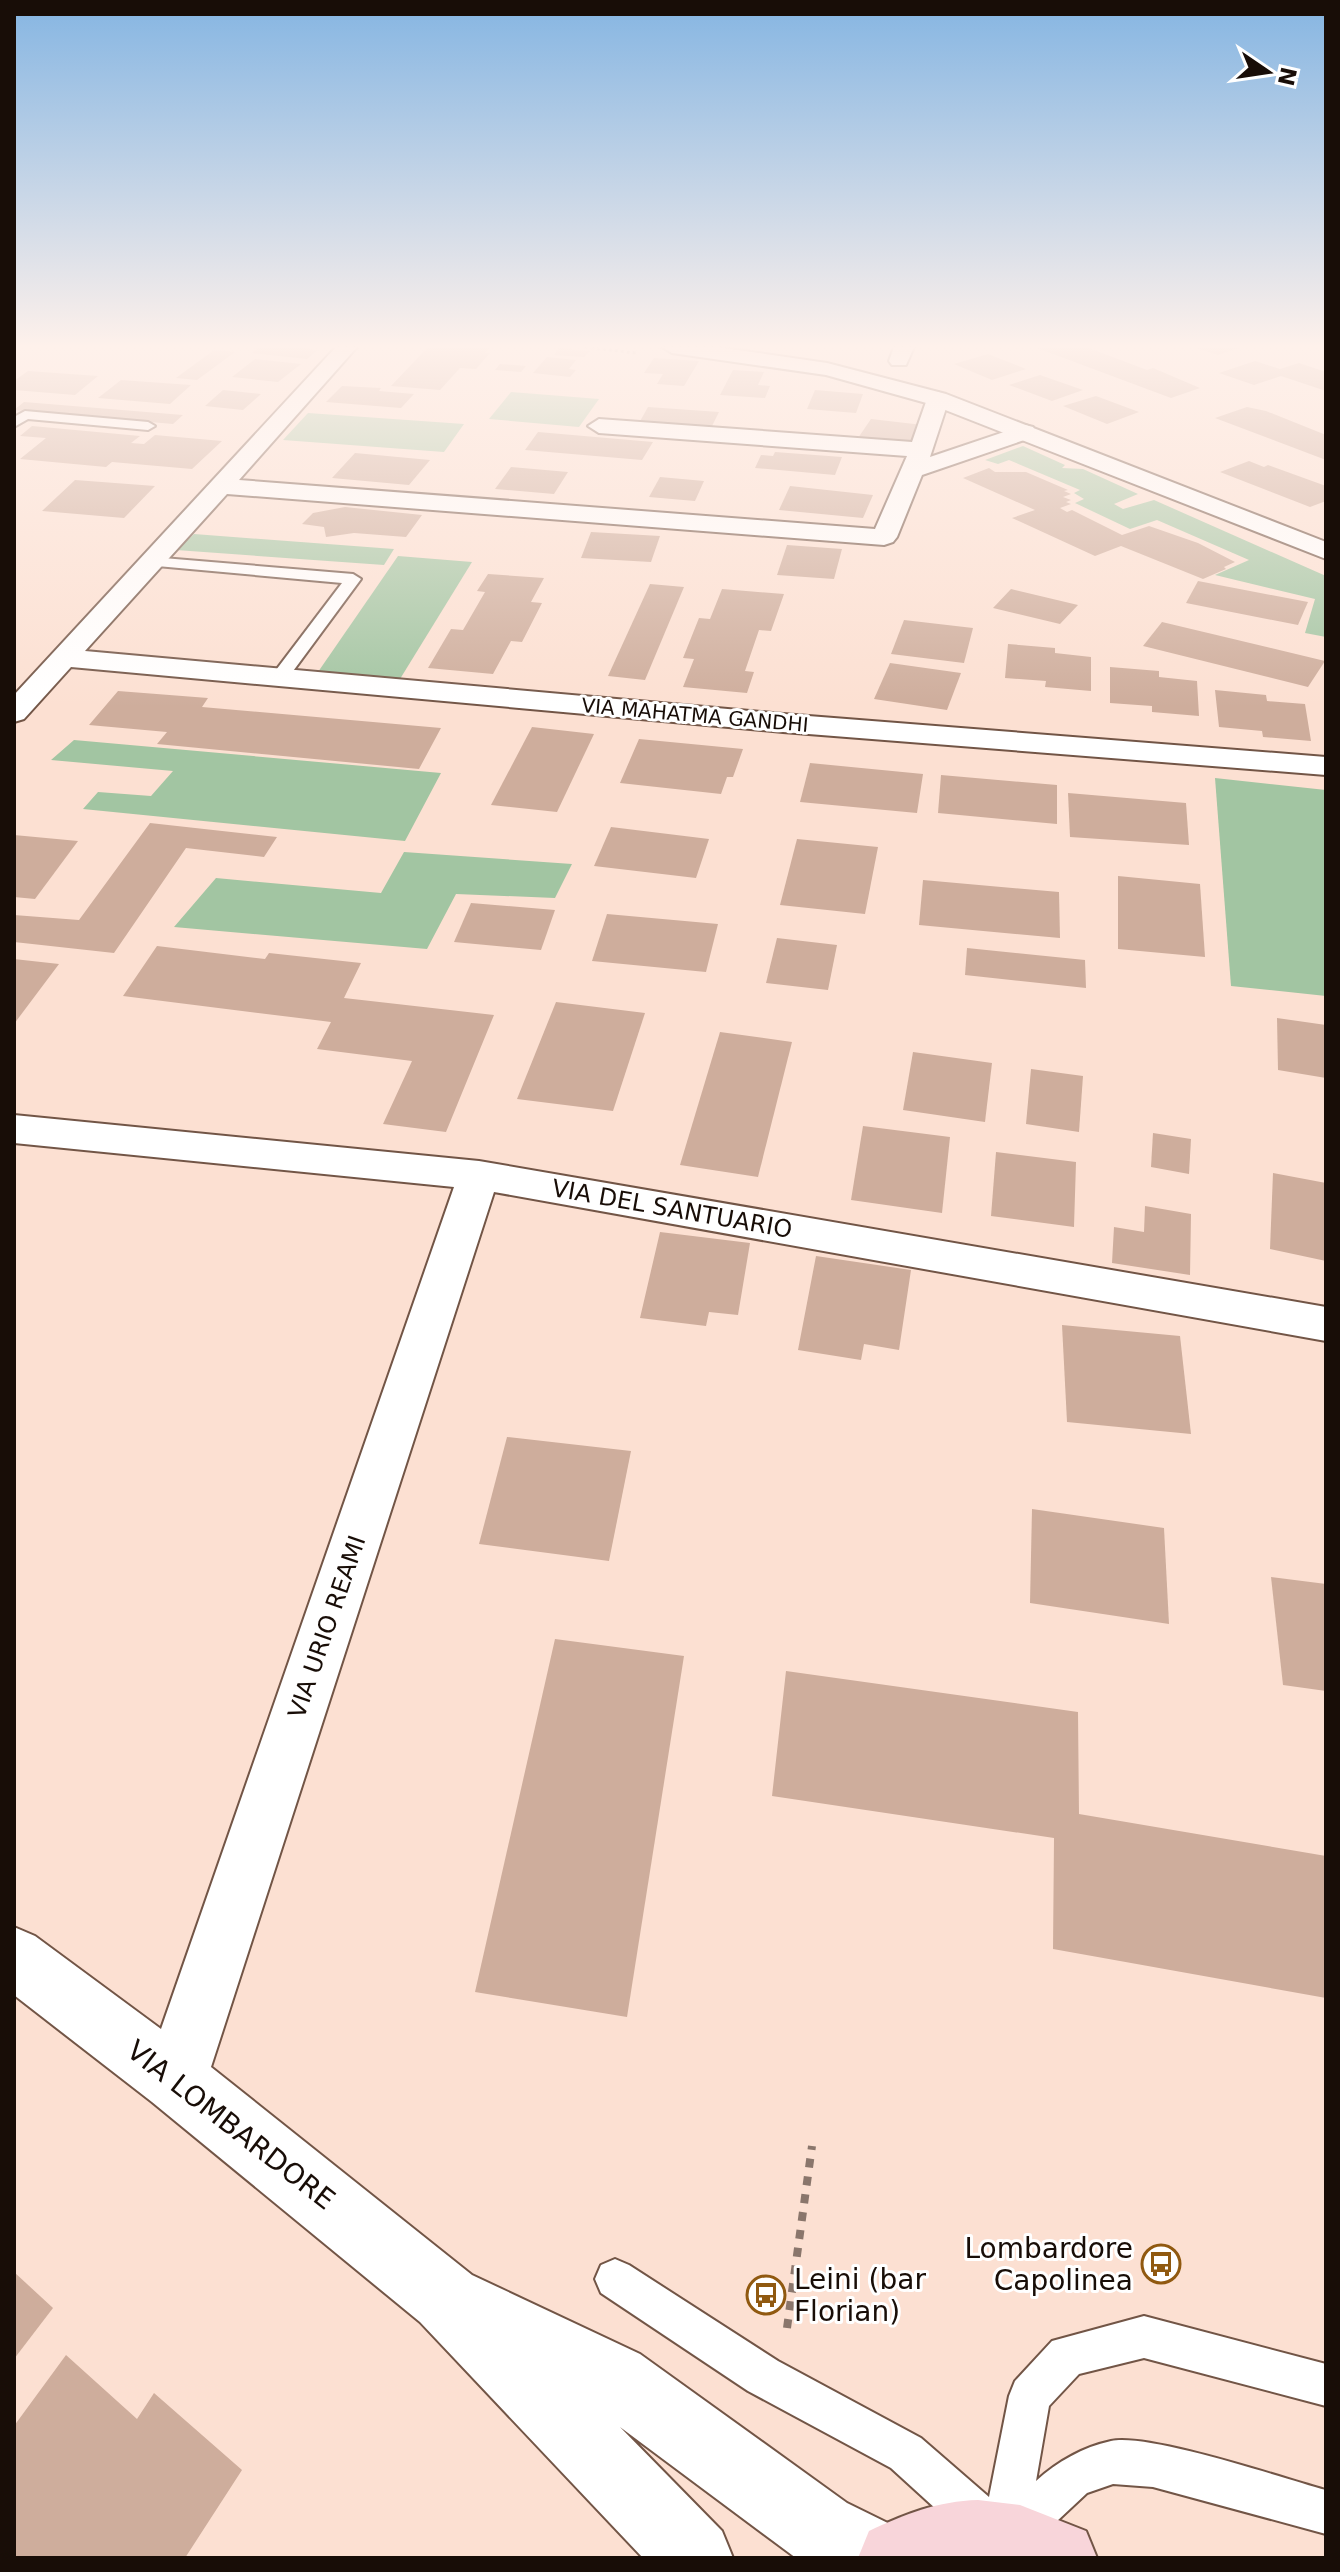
<svg xmlns="http://www.w3.org/2000/svg" width="1340" height="2572" font-family="'DejaVu Sans',sans-serif">
<style>
.green{fill:#a2c5a2}
.building{fill:#cead9c}
.lines{fill:none;stroke-linecap:round;stroke-linejoin:round}
.service-casing{stroke:#725546;stroke-width:4}
.minor-casing{stroke:#725546;stroke-width:4}
.tertiary-casing{stroke:#725546;stroke-width:4}
.secondary-casing{stroke:#725546;stroke-width:4}
.path-far1{stroke:#8a766c;stroke-width:3;stroke-dasharray:3 3;stroke-linecap:butt}
.path{stroke:#8a766c;stroke-width:8;stroke-dasharray:9 9;stroke-linecap:butt}
.service{fill:#fff;fill-rule:evenodd}
.minor{fill:#fff;fill-rule:evenodd}
.tertiary{fill:#fff;fill-rule:evenodd}
.secondary{fill:#f8d5da;fill-rule:evenodd}
.labels{text-anchor:middle;dominant-baseline:central;stroke-width:6;stroke-linejoin:round;paint-order:stroke}
.far-street-label{font-size:20px;fill:#180d07;stroke:#fff}
.street-label{font-size:24px;fill:#180d07;stroke:#fff}
.near-street-label{font-size:28px;fill:#180d07;stroke:#fff}
.near-poi-label{font-size:28px;fill:#180d07;stroke:#fff;text-anchor:end}
</style>
<rect width="100%" height="100%" fill="#fce0d2"/>
<!-- green -->
<g class="green">
<polygon points="511,392 599,399 579,427 489,419"/>
<polygon points="308,413 464,424 444,452 283,440"/>
<polygon points="1023,446 1065,465 1062,468 1083,469 1138,494 1114,504 1123,509 1154,500 1326,576 1326,637 1305,633 1315,599 1215,575 1249,560 1157,520 1130,529 1075,503 1084,499 1074,493 1080,490 1009,460 998,464 985,460"/>
<polygon points="194,534 394,549 384,565 176,550"/>
<polygon points="398,556 472,562 400,679 318,672"/>
<polygon points="74,740 441,773 405,841 83,809 98,792 151,796 173,771 51,760"/>
<polygon points="1215,778 1326,790 1326,996 1231,986"/>
<polygon points="404,852 572,864 555,898 456,894 427,949 174,927 216,878 381,893"/>
</g>
<!-- building -->
<g class="building">
<polygon points="259,347 289,347 318,350 307,359 252,353"/>
<polygon points="428,347 490,347 485,353 490,353 476,369 460,368 440,390 391,386"/>
<polygon points="1086,347 1147,370 1153,368 1200,388 1171,398 1037,348"/>
<polygon points="1241,347 1218,355 1196,348 1196,347"/>
<polygon points="559,348 590,351 584,357 554,355"/>
<polygon points="214,350 235,352 197,380 176,378"/>
<polygon points="988,354 1026,369 992,380 954,364"/>
<polygon points="547,357 576,360 569,369 576,370 570,377 533,373"/>
<polygon points="654,358 699,361 684,386 657,384 663,374 644,373"/>
<polygon points="255,359 301,364 278,382 232,377"/>
<polygon points="1255,361 1280,369 1299,363 1326,372 1326,391 1281,376 1254,385 1219,373"/>
<polygon points="500,364 526,366 521,372 495,370"/>
<polygon points="733,370 764,372 758,385 770,386 765,398 720,395"/>
<polygon points="28,371 98,376 75,395 14,390 14,381"/>
<polygon points="1040,375 1083,390 1052,401 1009,385"/>
<polygon points="121,380 191,385 170,404 98,398"/>
<polygon points="342,386 381,388 379,391 414,394 401,408 326,402"/>
<polygon points="223,390 261,394 243,410 205,406"/>
<polygon points="815,390 863,394 856,413 807,409"/>
<polygon points="1096,396 1139,412 1107,424 1063,406"/>
<polygon points="24,402 183,415 173,424 14,410"/>
<polygon points="648,407 719,412 711,428 639,423"/>
<polygon points="1247,407 1266,411 1326,435 1326,460 1215,418"/>
<polygon points="871,419 923,425 910,445 858,438"/>
<polygon points="32,426 140,436 131,443 144,444 155,435 222,441 192,469 112,462 106,467 20,459 46,438 20,436"/>
<polygon points="538,432 653,442 642,460 525,450"/>
<polygon points="775,452 842,457 835,475 755,468 761,455 773,456"/>
<polygon points="355,453 430,460 409,485 332,478"/>
<polygon points="1249,461 1264,467 1268,465 1326,486 1324,489 1326,501 1310,507 1220,472"/>
<polygon points="511,467 568,472 554,494 495,489"/>
<polygon points="989,468 995,472 1026,472 1068,490 1064,491 1071,494 1063,497 1071,500 1066,502 1071,504 1060,508 1067,512 1072,510 1122,535 1149,526 1198,543 1235,562 1224,567 1226,569 1203,579 1121,546 1095,556 1012,518 1035,510 963,478"/>
<polygon points="660,477 704,481 695,501 649,497"/>
<polygon points="75,480 155,486 124,518 42,511"/>
<polygon points="790,486 873,495 863,518 779,510"/>
<polygon points="345,507 422,515 406,537 354,533 326,537 324,527 302,524 313,513"/>
<polygon points="591,532 660,536 651,562 581,558"/>
<polygon points="787,545 842,549 834,579 777,575"/>
<polygon points="488,574 544,578 531,602 542,603 522,642 511,641 493,674 428,668 451,629 463,630 485,592 477,591"/>
<polygon points="1198,581 1308,602 1298,625 1186,603"/>
<polygon points="650,584 684,587 645,680 608,676"/>
<polygon points="722,589 784,594 771,631 759,630 745,671 754,672 747,693 683,687 694,659 683,658 699,618 710,619"/>
<polygon points="1011,589 1078,605 1060,624 993,608"/>
<polygon points="904,620 973,628 964,663 891,654"/>
<polygon points="1162,622 1325,661 1308,687 1143,646"/>
<polygon points="1008,644 1055,648 1055,653 1091,657 1091,691 1045,687 1046,681 1005,678"/>
<polygon points="890,663 961,673 947,710 874,699"/>
<polygon points="1110,667 1159,671 1159,677 1197,681 1199,716 1152,712 1152,706 1110,703"/>
<polygon points="1215,690 1266,695 1267,701 1305,704 1311,741 1263,737 1262,731 1219,727"/>
<polygon points="118,691 208,698 202,707 441,728 419,769 157,744 167,732 89,725"/>
<polygon points="532,727 594,734 557,812 491,805"/>
<polygon points="639,739 743,749 733,777 727,777 721,794 620,783"/>
<polygon points="810,763 923,774 917,813 800,802"/>
<polygon points="941,775 1057,785 1057,824 938,813"/>
<polygon points="1068,793 1186,803 1189,845 1070,837"/>
<polygon points="150,823 277,837 264,857 186,848 114,953 14,942 14,915 79,920"/>
<polygon points="611,827 709,839 696,878 594,866"/>
<polygon points="14,835 78,841 35,899 14,897"/>
<polygon points="797,839 878,847 865,914 780,905"/>
<polygon points="1118,876 1200,884 1205,957 1118,949"/>
<polygon points="923,880 1059,892 1060,938 919,925"/>
<polygon points="471,903 555,910 541,950 454,942"/>
<polygon points="607,914 718,924 706,972 592,961"/>
<polygon points="777,938 837,945 828,990 766,983"/>
<polygon points="157,946 265,959 269,953 361,963 344,998 494,1015 446,1132 383,1124 412,1061 317,1049 331,1022 123,996"/>
<polygon points="967,948 1085,960 1086,988 965,975"/>
<polygon points="14,959 59,964 14,1024"/>
<polygon points="556,1002 645,1013 613,1111 517,1099"/>
<polygon points="1277,1018 1326,1025 1326,1078 1278,1070"/>
<polygon points="720,1032 792,1042 758,1177 680,1165"/>
<polygon points="913,1052 992,1063 985,1122 903,1110"/>
<polygon points="1031,1069 1083,1076 1079,1132 1026,1124"/>
<polygon points="863,1126 950,1137 942,1213 851,1200"/>
<polygon points="1153,1133 1191,1139 1189,1174 1151,1167"/>
<polygon points="996,1152 1076,1162 1074,1227 991,1216"/>
<polygon points="1273,1173 1326,1183 1326,1261 1270,1249"/>
<polygon points="1145,1206 1191,1214 1190,1275 1112,1263 1114,1227 1144,1232"/>
<polygon points="660,1232 750,1243 738,1315 709,1312 706,1326 640,1318"/>
<polygon points="816,1256 911,1270 899,1350 864,1344 861,1360 798,1350"/>
<polygon points="1062,1325 1180,1336 1191,1434 1067,1422"/>
<polygon points="507,1437 631,1451 609,1561 479,1544"/>
<polygon points="1032,1509 1164,1528 1169,1624 1030,1603"/>
<polygon points="1271,1577 1326,1584 1326,1691 1283,1685"/>
<polygon points="555,1639 684,1656 627,2017 475,1992"/>
<polygon points="786,1671 1078,1712 1079,1814 1326,1856 1326,1998 1053,1949 1054,1838 772,1796"/>
<polygon points="14,2272 53,2308 14,2359"/>
<polygon points="66,2355 137,2419 154,2393 242,2470 185,2558 14,2558 14,2426"/>
</g>
<g class="lines">
<defs>
<g id="service">
<polygon points="25,411 148,422 155,426 148,430 28,419 14,427 14,417"/>
<polygon points="151,557 353,574 361,579 285,682 279,683 270,678 342,583 146,565 146,559"/>
<path d="M615,2259L629,2265L778,2361L921,2438L989,2497L1009,2396L1015,2381L1052,2341L1144,2316L1326,2364V2406L1144,2358L1079,2374L1049,2406L1036,2481C1057,2462 1083,2447 1111,2441C1149,2433 1282,2478 1326,2490V2534L1153,2487L1113,2484L1087,2493L1025,2551L1001,2558L970,2540L891,2468L748,2391L601,2293L595,2279L601,2265Z"/>
</g>
<g id="minor">
<polygon points="336,347 357,347 239,480 875,529 907,456 599,433 588,426 599,419 912,442 927,399 938,392 949,399 930,457 1025,425 1033,427 1036,432 1033,437 922,475 897,537 893,542 884,545 227,494 85,651 783,714 1326,757 1326,775 783,732 71,667 24,719 14,722 14,695"/>
<polygon points="894,347 914,347 906,365 892,365 889,361"/>
<polygon points="14,1115 479,1161 1326,1307 1326,1341 494,1192 211,2067 472,2275 640,2354 847,2503 904,2531 915,2558 796,2558 620,2427 722,2531 733,2558 643,2558 420,2322 152,2102 14,1995 14,1927 35,1936 161,2029 454,1187 14,1143"/>
</g>
<polygon id="tertiary" points="662,347 717,347 827,363 946,394 1326,542 1326,559 930,404 826,375 672,353"/>
<path id="secondary" d="M978,2500L1020,2505L1086,2531L1097,2558H858L869,2531C905,2514 938,2501 978,2500Z"/>
</defs>
<!-- service casing -->
<use href="#service" class="service-casing"/>
<!-- minor casing -->
<use href="#minor" class="minor-casing"/>
<!-- tertiary casing -->
<use href="#tertiary" class="tertiary-casing"/>
<!-- secondary casing -->
<use href="#secondary" class="secondary-casing"/>
<!-- path-far1 -->
<polyline class="path-far1" points="585,347 636,353"/>
<!-- path -->
<polyline class="path" points="787,2328 812,2146"/>
<!-- service -->
<use href="#service" class="service"/>
<!-- minor -->
<use href="#minor" class="minor"/>
<!-- tertiary -->
<use href="#tertiary" class="tertiary"/>
<!-- secondary -->
<use href="#secondary" class="secondary"/>
</g>
<!-- sky -->
<linearGradient id="sky" x2="0" y2="1"><stop stop-color="#85b5e2"/><stop offset="0.49" stop-color="#fef1eb"/><stop offset="1" stop-color="#fef1eb" stop-opacity="0"/></linearGradient>
<rect width="1340" height="707" fill="url(#sky)"/>
<!-- icons -->
<defs>
<symbol id="bus-ring" viewBox="-11 -11 22 22"><circle r="9.5" fill="#fff" stroke="#905910" stroke-width="1.5"/><path d="M-5-6H5V4H4V6H2V4H-2V6H-4V4H-5ZM-3.5-4V0h7V-4ZM-3.5 1.2v1.5H-2V1.2ZM2 1.2v1.5H3.5V1.2Z" fill="#905910"/></symbol>
</defs>
<g fill-rule="evenodd">
<use href="#bus-ring" x="1139" y="2242" width="44" height="44"/>
<use href="#bus-ring" x="744" y="2273" width="44" height="44"/>
</g>
<g class="labels">
<!-- far-street labels -->
<g class="far-street-label">
<text transform="translate(695 715) rotate(5)">VIA MAHATMA GANDHI</text>
</g>
<!-- street labels -->
<g class="street-label">
<text transform="translate(672 1209) rotate(10)">VIA DEL SANTUARIO</text>
<text transform="translate(327 1627) rotate(-71)">VIA URIO REAMI</text>
</g>
<!-- near-street labels -->
<g class="near-street-label">
<text transform="translate(231 2125) rotate(38)">VIA LOMBARDORE</text>
</g>
<!-- near-poi labels -->
<g class="near-poi-label">
<text x="1133" y="2248">Lombardore<tspan x="1133" dy="32">Capolinea</tspan></text>
<text x="794" y="2279" text-anchor="start">Leini (bar<tspan x="794" dy="32">Florian)</tspan></text>
</g>
</g>
<!-- border -->
<rect width="1340" height="2572" fill="none" stroke="#180d07" stroke-width="32"/>
<!-- north arrow -->
<g transform="translate(1268 72) rotate(103)" stroke="#ffffff" stroke-width="6" paint-order="stroke">
<path d="M0-6L14 30L0 20L-14 30Z" fill="#180d07"/>
<text y="-12" font-size="22" font-weight="bold" text-anchor="middle" fill="#180d07">N</text>
</g>
</svg>
